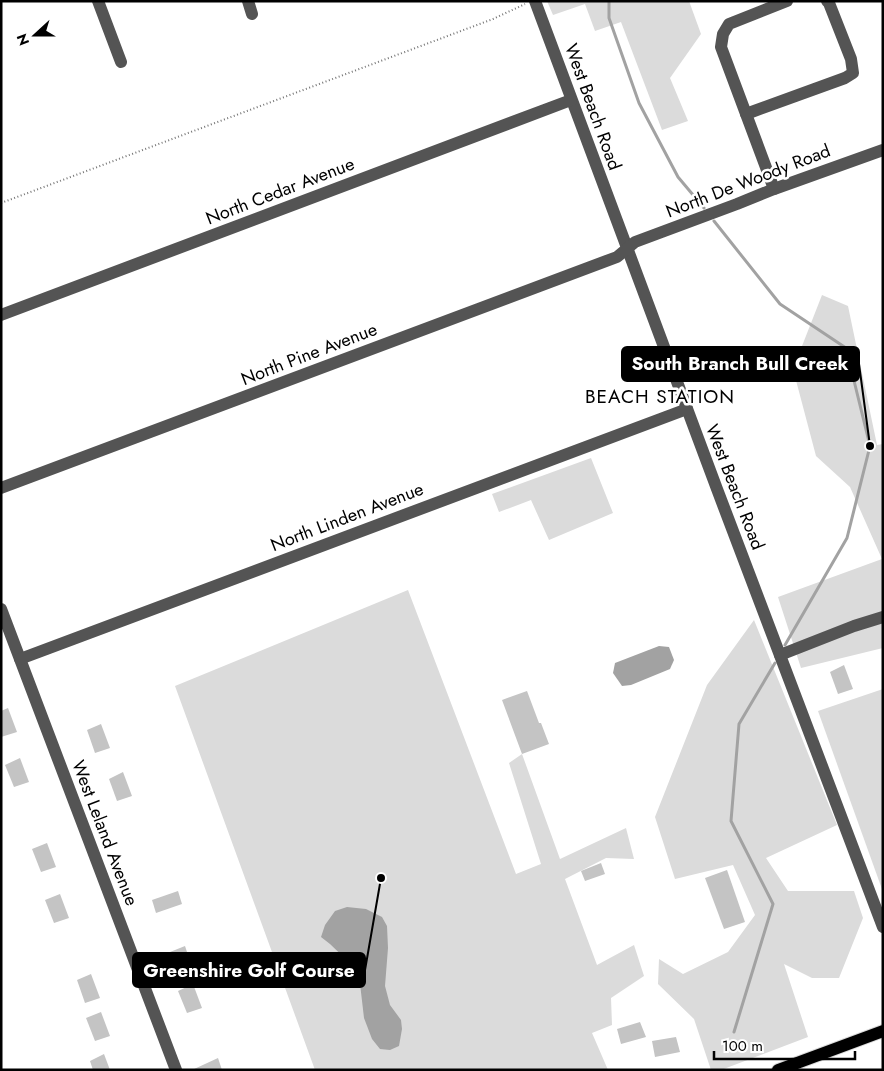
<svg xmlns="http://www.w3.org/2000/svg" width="884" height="1071" font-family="Jost,sans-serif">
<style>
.green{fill:#dbdbdb}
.water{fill:#a2a2a2}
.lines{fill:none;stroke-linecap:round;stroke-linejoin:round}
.stream{stroke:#a2a2a2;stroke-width:3}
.building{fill:#c4c4c4}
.major-casing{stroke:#dbdbdb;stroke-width:14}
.path{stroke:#767676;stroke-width:2;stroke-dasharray:1 2.5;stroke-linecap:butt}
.minor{stroke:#545454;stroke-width:12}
.major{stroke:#000;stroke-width:12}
.labels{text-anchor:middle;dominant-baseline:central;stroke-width:5;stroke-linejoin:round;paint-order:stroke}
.street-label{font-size:18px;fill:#000;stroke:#fff}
.neighbourhood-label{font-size:19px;letter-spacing:1px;fill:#000;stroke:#fff}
.leader{fill:none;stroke:#000;stroke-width:2}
.callout-dot{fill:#000;stroke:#fff;stroke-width:2}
.callout{fill:#000;stroke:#000;stroke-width:2}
.callout-label{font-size:19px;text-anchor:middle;font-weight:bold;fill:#fff}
</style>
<rect width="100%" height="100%" fill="#fff"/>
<!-- green -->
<g class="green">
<polygon points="547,1 689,1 701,34 670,78 688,121 662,130 621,22 595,31 585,4 553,15"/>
<polygon points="822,295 848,306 877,445 883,444 883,648 801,668 778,597 882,559 850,487 816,456 793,369"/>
<polygon points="591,458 613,513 549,540 531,500 499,512 492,494"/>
<polygon points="408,590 516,874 541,864 509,763 522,754 560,859 626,828 634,859 606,858 565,879 597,965 634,945 644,976 611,998 612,1025 592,1033 608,1070 315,1070 175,686"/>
<polygon points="754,620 837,825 766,858 788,891 854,891 863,918 839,978 812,978 784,964 808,1037 721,1070 711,1070 694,1019 658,984 659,959 683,974 728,952 755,915 733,865 675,879 655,817 707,685"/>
<polygon points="883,689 883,892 818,711"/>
</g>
<!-- water -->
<g class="water">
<polygon points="659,646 669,647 674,660 670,669 631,685 622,686 613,673 615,663"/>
<polygon points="347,907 366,909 382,917 387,926 388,948 385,986 390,1005 401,1020 402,1029 399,1046 390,1050 380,1049 372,1039 364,1018 359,975 357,970 330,944 321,937 325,925 335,911"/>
</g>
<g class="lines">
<!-- stream -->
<g class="stream">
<polyline points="609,1 609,18 639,103 678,177 704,208"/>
<polyline points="714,221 780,304 846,348 870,446 847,538 785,645"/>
<polyline points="734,1032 773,904 731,821 739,724 775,663"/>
</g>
</g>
<!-- building -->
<g class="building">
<polygon points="844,665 853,689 838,694 830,672"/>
<polygon points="527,691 539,723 541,723 549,744 522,754 502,700"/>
<polygon points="8,708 17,732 1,737 1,711"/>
<polygon points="101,724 110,748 95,753 87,730"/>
<polygon points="20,758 29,782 14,787 5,765"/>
<polygon points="123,772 132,796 117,801 109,779"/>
<polygon points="47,843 56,867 41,872 32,849"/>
<polygon points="601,863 605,874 585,881 581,871"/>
<polygon points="727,870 745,922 724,929 705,878"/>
<polygon points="178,891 182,904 156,913 152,900"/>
<polygon points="60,894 69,918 54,923 45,900"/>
<polygon points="185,946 193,970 178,975 170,952"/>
<polygon points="91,974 100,998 85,1003 77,980"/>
<polygon points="193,984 202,1008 187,1013 178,991"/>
<polygon points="101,1012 110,1036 95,1041 86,1018"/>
<polygon points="640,1022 646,1037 621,1044 617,1029"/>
<polygon points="676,1037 680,1052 655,1057 652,1041"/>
<polygon points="104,1054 110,1070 93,1070 90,1061"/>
<polygon points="218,1058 222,1070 192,1070"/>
</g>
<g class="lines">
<defs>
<polyline id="major" points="778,1070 883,1031"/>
</defs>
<!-- major casing -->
<use href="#major" class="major-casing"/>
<!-- path -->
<polyline class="path" points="1,203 493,19 525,4"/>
<!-- minor -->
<g class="minor">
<polyline points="98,1 121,62"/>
<polyline points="248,1 252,14"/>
<polyline points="535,1 717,489 883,927"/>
<polyline points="746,114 845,78 853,73 851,59 829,3 827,1"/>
<polyline points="774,189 721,47 723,34 729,24 787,1"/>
<polyline points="1,315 571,100"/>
<polyline points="1,488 617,257 635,242 737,204 774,189 883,150"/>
<polyline points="1,609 176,1070"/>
<polyline points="780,655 854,626 883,617"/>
<polyline points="20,659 687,409"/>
</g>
<!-- major -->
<use href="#major" class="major"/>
</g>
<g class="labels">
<!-- street labels -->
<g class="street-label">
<text transform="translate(593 107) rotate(70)">West Beach Road</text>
<text transform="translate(748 181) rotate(-21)">North De Woody Road</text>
<text transform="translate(280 191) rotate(-21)">North Cedar Avenue</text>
<text transform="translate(309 354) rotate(-21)">North Pine Avenue</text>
<text transform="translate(735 487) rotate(69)">West Beach Road</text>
<text transform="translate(347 517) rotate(-21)">North Linden Avenue</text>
<text transform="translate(105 833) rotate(69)">West Leland Avenue</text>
</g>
<!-- neighbourhood labels -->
<g class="neighbourhood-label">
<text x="660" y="396">BEACH STATION</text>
</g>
</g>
<!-- callouts -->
<path class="leader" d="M870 446L859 364M381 878L365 970"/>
<g class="callout-dot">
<circle cx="870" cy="446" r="5"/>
<circle cx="381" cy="878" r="5"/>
</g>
<g class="callout">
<rect x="622" y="347" width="237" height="34" rx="5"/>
<rect x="133" y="953" width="232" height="34" rx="5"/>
</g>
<g class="callout-label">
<text x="740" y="370">South Branch Bull Creek</text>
<text x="249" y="977">Greenshire Golf Course</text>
</g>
<!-- border -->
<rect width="884" height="1071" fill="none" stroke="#000000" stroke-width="5"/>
<!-- north arrow -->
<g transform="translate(35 35) rotate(249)" stroke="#ffffff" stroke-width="4" paint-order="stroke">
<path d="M0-4L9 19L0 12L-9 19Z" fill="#000000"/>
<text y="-8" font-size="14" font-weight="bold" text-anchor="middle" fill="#000000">N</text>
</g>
<!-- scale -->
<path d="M714 1051v8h141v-8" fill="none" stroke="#000000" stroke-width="2.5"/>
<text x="722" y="1051" font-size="15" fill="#000000" stroke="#ffffff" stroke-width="4" paint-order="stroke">100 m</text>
</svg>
